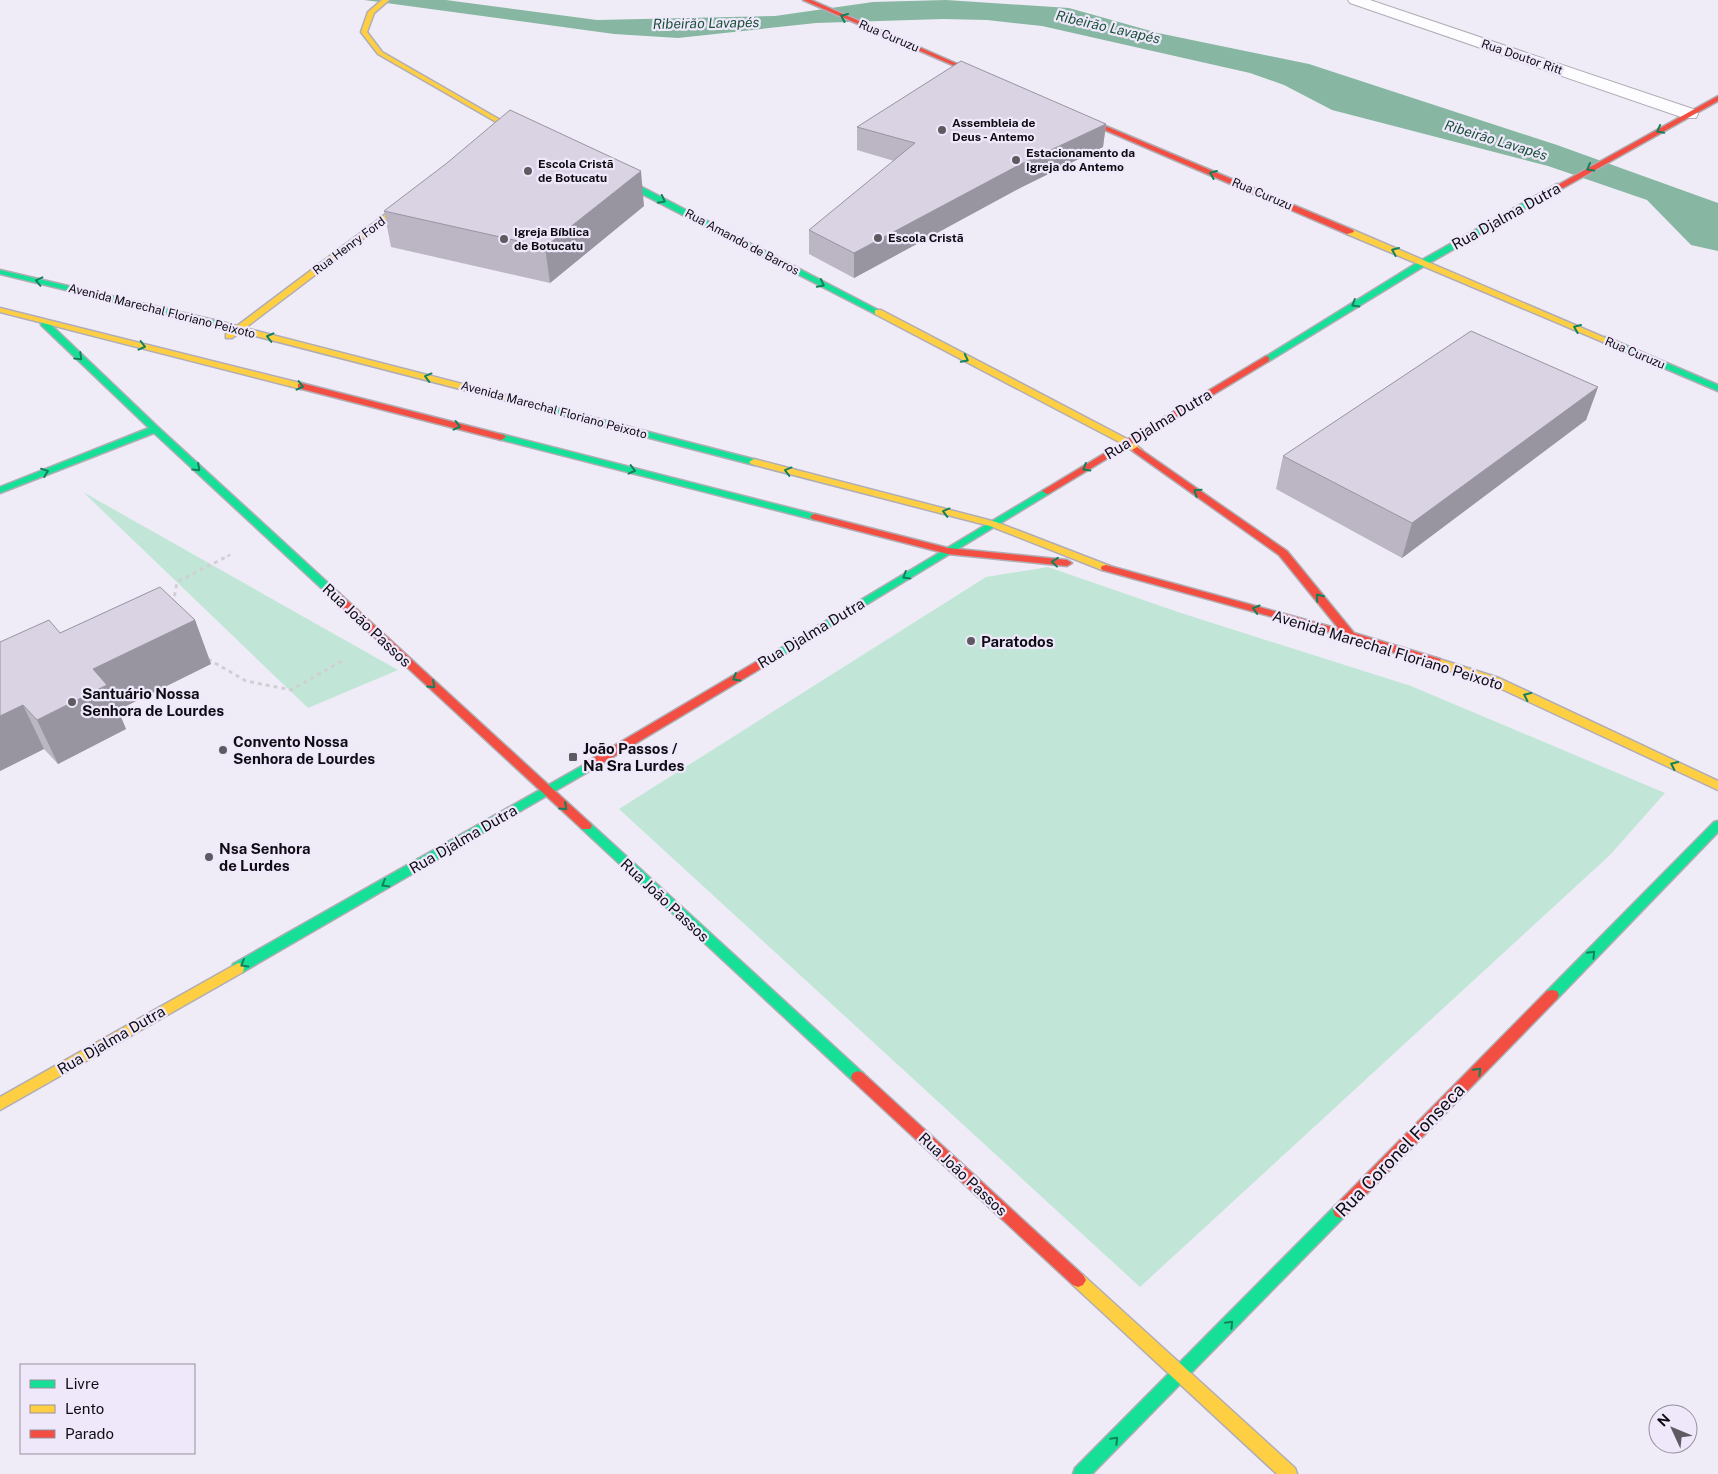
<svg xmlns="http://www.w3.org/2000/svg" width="1718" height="1474" font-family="'Public Sans',sans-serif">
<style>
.green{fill:#c1e6d7}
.water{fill:#87b7a2}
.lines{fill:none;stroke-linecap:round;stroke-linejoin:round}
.street-casing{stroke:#b0adb5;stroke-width:2}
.fast-casing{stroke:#b0adb5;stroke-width:3}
.slow-casing{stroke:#b0adb5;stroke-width:3}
.jam-casing{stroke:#b0adb5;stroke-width:3}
.path-far1{stroke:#d1cfd3;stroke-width:2.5;stroke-dasharray:3 3;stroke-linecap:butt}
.path{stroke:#d1cfd3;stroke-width:3;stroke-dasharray:4 4;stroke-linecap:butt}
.street{fill:#fdfcfe;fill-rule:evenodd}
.fast{fill:#16e098;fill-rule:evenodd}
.slow{fill:#ffcf43;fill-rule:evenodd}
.jam{fill:#f24e42;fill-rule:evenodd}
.wall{fill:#bbb5c4}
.shaded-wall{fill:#9894a0}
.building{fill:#d9d3e4;stroke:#9894a0}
.oneway{stroke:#12815c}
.poi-dot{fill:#5d5a62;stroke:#efe8fb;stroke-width:2}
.labels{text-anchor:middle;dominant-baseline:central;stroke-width:4.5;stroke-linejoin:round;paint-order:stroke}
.far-street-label{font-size:12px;fill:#0e0c12;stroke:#efe8fb}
.far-poi-label{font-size:12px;font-weight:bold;fill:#0e0c12;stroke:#efe8fb;text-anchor:start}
.far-water-label{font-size:14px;font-style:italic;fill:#1a5139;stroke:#efe8fb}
.street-label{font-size:15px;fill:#0e0c12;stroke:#efe8fb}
.poi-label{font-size:15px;font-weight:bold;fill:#0e0c12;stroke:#efe8fb;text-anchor:start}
.near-street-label{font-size:18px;fill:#0e0c12;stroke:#efe8fb}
</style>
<rect width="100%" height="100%" fill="#f0ecf7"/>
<!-- green -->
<g class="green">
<polygon points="83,492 398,670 308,708"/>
<polygon points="1048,567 1181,613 1411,686 1665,793 1610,855 1140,1287 619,809 986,577"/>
</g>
<!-- water -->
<polygon class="water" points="364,0 446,0 597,20 775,16 873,2 946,0 1069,8 1158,33 1309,64 1557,145 1718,203 1718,251 1691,245 1647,200 1548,166 1332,110 1284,85 1250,73 1042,26 987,20 943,19 816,23 678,38 614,34"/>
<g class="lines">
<defs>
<polygon id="street" points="1348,0 1370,0 1696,110 1698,114 1696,118 1684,118 1350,3"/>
<g id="fast">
<polygon points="607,172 613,172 882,312 878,314 875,314 607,176"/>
<polygon points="1557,184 1564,186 1426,265 1269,361 1263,361 1262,359 1420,261"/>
<polygon points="0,270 222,322 226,325 222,328 0,274"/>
<polygon points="44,320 47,321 158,427 339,593 340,595 339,597 331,597 154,433 0,493 0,487 149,428 41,325 41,321"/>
<polygon points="1606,337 1718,385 1718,391 1603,342 1603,338"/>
<polygon points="529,401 757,460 759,462 754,465 526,406 525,404"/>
<polygon points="501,434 818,515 820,517 815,520 498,439 496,437"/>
<polygon points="1047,488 1052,491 1050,493 770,663 766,664 761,660"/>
<polygon points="589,762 595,766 593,769 243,972 238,973 233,972 232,968 233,964"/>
<polygon points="1718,821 1718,832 1557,999 1552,1000 1547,999 1545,995 1547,991 1714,822"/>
<polygon points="586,822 590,823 863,1073 865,1077 863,1081 858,1083 853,1081 582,829 580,826 582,823"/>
<polygon points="1340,1204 1345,1206 1347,1211 1345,1216 1092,1474 1073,1474 1075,1468 1335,1206"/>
</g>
<g id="slow">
<polygon points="382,0 389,0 374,13 367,32 382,52 509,125 532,136 532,138 528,138 505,127 378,54 361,32 368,12"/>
<polygon points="411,195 418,197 245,328 532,402 532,406 526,406 240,332 232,338 226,338 226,334 232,330 218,325 222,322 237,326"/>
<polygon points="1347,230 1353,230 1610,340 1609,342 1603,342 1347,234"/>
<polygon points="0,308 304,384 305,386 301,389 0,312"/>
<polygon points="875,310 881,310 1131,441 1142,450 1140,452 1134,452 1125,445 875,314"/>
<polygon points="754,459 996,522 1110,566 1111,568 1110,570 1102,570 990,526 751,464 749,462"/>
<polygon points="1436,658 1499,678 1718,781 1718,790 1491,684 1432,665 1431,662"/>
<polygon points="238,963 243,964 244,968 243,972 0,1110 0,1097"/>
<polygon points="1078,1273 1083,1275 1295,1468 1297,1474 1277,1474 1073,1285 1070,1280 1073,1275"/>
</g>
<g id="jam">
<polygon points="803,0 811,0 992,79 987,80"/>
<polygon points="1718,96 1718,101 1563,188 1556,186"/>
<polygon points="1072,112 1353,230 1354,232 1347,234 1070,115 1070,113"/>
<polygon points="1266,356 1269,357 1269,361 1050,493 1047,494 1042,491"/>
<polygon points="301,383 504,435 506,437 501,440 298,388 298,384"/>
<polygon points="1137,447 1287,551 1354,633 1440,659 1441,662 1440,665 1432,665 1346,637 1102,570 1101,568 1102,566 1106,565 1339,629 1279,555 1134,452 1132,450"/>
<polygon points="815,514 948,548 1067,560 1072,563 1067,566 948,554 812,519 810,517 812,515"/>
<polygon points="335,592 339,593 590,823 592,826 590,829 582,829 331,597 330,595"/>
<polygon points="766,656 771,660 770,663 593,769 585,769 583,766 585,763"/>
<polygon points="1552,990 1557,991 1559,995 1557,999 1345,1216 1340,1218 1335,1216 1333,1211 1335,1206 1547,991"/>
<polygon points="858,1071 863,1073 1083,1275 1086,1280 1083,1285 1078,1287 1073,1285 853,1081 851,1077 853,1073"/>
</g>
</defs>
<!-- street casing -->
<use href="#street" class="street-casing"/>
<!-- fast casing -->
<use href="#fast" class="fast-casing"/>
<!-- slow casing -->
<use href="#slow" class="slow-casing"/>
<!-- jam casing -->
<use href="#jam" class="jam-casing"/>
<!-- path-far1 -->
<polyline class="path-far1" points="222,559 230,555 232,557"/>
<!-- path -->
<g class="path">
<polyline points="173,604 177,582 224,558"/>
<polyline points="208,659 246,681 291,690 344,660"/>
</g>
<!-- street -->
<use href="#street" class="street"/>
<!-- fast -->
<use href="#fast" class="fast"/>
<!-- slow -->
<use href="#slow" class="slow"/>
<!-- jam -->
<use href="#jam" class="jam"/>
</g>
<!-- wall -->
<g class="wall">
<polygon points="1106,124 1103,147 1020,188 854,278 809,254 809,230 894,161 857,150 857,127"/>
<polygon points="644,206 550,283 391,247 384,211"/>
<polygon points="1598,387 1586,420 1402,558 1276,489 1283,456"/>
<polygon points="195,620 211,664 118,710 126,729 58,764 44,749 0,771 0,642"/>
</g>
<!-- shaded-wall -->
<g class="shaded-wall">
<polygon points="1106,124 1103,147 1020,188 854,278 854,253 1021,164"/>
<polygon points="641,171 644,206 550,283 545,247"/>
<polygon points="1598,387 1586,420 1402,558 1412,523"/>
<polygon points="195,620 211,664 118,710 126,729 58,764 37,720 93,669"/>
<polygon points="23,705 44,749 0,771 0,716"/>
</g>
<!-- building -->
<g class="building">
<polygon points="961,61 1106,124 1021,164 854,253 809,230 915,143 857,127"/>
<polygon points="510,110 641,171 545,247 384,211 447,163"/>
<polygon points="1471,331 1598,387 1412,523 1283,456"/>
<polygon points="160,587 195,620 93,669 107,685 37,720 23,705 0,716 0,642 49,620 60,633"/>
</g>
<!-- one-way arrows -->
<defs><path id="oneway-chevron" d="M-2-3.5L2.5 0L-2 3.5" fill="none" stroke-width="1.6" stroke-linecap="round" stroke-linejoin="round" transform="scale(1.25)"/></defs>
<g class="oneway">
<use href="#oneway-chevron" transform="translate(844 17) rotate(-156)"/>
<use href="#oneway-chevron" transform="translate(1660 130) rotate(152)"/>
<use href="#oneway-chevron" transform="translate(1590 168) rotate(151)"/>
<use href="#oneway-chevron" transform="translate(1213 174) rotate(-157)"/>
<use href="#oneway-chevron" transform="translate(662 200) rotate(27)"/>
<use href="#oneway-chevron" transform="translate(1395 251) rotate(-157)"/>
<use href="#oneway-chevron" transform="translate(39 281) rotate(-167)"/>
<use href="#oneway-chevron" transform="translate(821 284) rotate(27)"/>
<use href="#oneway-chevron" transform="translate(1355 304) rotate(149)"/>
<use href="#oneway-chevron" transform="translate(1577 328) rotate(-157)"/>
<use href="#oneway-chevron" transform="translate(270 337) rotate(-166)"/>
<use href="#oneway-chevron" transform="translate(142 346) rotate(14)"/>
<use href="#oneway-chevron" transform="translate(79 357) rotate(44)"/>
<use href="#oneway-chevron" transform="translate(965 359) rotate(27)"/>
<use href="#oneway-chevron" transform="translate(428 377) rotate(-165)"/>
<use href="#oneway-chevron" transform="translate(300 386) rotate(14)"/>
<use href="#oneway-chevron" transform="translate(457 426) rotate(14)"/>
<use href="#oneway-chevron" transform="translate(197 468) rotate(43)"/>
<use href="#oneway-chevron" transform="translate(1086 468) rotate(149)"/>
<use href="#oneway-chevron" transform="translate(632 470) rotate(14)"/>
<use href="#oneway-chevron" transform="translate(788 471) rotate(-165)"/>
<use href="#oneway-chevron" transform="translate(45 472) rotate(-21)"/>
<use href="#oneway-chevron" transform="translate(1197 492) rotate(-145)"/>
<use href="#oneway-chevron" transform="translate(946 512) rotate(-165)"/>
<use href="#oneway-chevron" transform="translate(1055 562) rotate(-174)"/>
<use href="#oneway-chevron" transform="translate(906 576) rotate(149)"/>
<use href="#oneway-chevron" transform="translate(1319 597) rotate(-129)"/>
<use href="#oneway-chevron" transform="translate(1256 609) rotate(-164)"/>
<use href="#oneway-chevron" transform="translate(736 678) rotate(149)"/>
<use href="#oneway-chevron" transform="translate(432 685) rotate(43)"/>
<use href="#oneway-chevron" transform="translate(1527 696) rotate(-155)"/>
<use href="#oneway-chevron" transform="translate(1674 765) rotate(-155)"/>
<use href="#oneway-chevron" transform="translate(564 807) rotate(43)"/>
<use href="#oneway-chevron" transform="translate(385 884) rotate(150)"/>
<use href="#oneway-chevron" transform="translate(1592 954) rotate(-46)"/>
<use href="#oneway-chevron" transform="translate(244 964) rotate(150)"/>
<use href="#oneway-chevron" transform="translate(1478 1071) rotate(-46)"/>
<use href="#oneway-chevron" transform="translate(1230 1324) rotate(-46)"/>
<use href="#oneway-chevron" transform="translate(1115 1440) rotate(-45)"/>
</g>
<!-- markers -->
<g class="poi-dot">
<circle cx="942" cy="130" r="5"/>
<circle cx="1016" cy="160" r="5"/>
<circle cx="528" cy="171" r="5"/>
<circle cx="878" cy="238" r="5"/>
<circle cx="504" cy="239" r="5"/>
<circle cx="971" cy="641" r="5"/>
<circle cx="72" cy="702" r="5"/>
<circle cx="223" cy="750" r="5"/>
<rect x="568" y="752" width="10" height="10" rx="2.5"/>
<circle cx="209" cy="857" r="5"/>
</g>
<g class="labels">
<!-- far-street labels -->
<g class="far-street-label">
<text transform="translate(889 36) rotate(23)">Rua Curuzu</text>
<text transform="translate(1522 57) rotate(19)">Rua Doutor Ritt</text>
<text transform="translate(1262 194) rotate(23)">Rua Curuzu</text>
<text transform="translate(742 242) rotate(28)">Rua Amando de Barros</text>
<text transform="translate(349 246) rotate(-37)">Rua Henry Ford</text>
<text transform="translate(162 311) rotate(14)">Avenida Marechal Floriano Peixoto</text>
<text transform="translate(1635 353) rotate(23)">Rua Curuzu</text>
<text transform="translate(554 410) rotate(15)">Avenida Marechal Floriano Peixoto</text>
</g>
<!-- far-poi labels -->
<g class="far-poi-label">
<text x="952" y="123">Assembleia de<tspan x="952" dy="14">Deus - Antemo</tspan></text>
<text x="1026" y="153">Estacionamento da<tspan x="1026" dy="14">Igreja do Antemo</tspan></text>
<text x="538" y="164">Escola Cristã<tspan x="538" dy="14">de Botucatu</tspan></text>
<text x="514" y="232">Igreja Bíblica<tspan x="514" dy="14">de Botucatu</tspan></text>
<text x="888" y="238">Escola Cristã</text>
</g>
<!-- far-water labels -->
<g class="far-water-label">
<text transform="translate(706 23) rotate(-1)">Ribeirão Lavapés</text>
<text transform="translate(1108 27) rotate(13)">Ribeirão Lavapés</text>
<text transform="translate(1496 140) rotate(17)">Ribeirão Lavapés</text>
</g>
<!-- street labels -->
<g class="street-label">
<text transform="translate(1506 216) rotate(-29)">Rua Djalma Dutra</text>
<text transform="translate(1158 424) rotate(-31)">Rua Djalma Dutra</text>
<text transform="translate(367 625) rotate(43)">Rua João Passos</text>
<text transform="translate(811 633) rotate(-31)">Rua Djalma Dutra</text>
<text transform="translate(1388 650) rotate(17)">Avenida Marechal Floriano Peixoto</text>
<text transform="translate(463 839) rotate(-30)">Rua Djalma Dutra</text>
<text transform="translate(665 900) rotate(43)">Rua João Passos</text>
<text transform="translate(111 1040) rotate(-30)">Rua Djalma Dutra</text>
<text transform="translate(963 1174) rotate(43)">Rua João Passos</text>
</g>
<!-- poi labels -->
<g class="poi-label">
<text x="981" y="641">Paratodos</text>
<text x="82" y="693">Santuário Nossa<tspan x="82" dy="17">Senhora de Lourdes</tspan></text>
<text x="233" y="741">Convento Nossa<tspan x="233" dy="17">Senhora de Lourdes</tspan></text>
<text x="583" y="748">João Passos /<tspan x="583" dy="17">Na Sra Lurdes</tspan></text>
<text x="219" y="848">Nsa Senhora<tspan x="219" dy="17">de Lurdes</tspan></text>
</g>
<!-- near-street labels -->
<g class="near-street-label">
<text transform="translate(1400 1150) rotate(-46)">Rua Coronel Fonseca</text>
</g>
</g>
<!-- legend -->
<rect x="20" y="1364" width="175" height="90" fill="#efe8fb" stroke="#95909e"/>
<rect x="30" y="1380" width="25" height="8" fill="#16e098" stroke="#95909e"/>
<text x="65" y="1389" font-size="15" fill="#0e0c12">Livre</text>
<rect x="30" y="1405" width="25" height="8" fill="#ffcf43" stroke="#95909e"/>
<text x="65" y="1414" font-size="15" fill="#0e0c12">Lento</text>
<rect x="30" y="1430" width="25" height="8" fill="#f24e42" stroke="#95909e"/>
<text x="65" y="1439" font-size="15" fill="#0e0c12">Parado</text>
<!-- north arrow -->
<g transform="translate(1673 1429) rotate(314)"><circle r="24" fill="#efe8fb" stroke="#95909e"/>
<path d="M0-4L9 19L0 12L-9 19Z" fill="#5d5a62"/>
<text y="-8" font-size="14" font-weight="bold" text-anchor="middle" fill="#0e0c12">N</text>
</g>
</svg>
